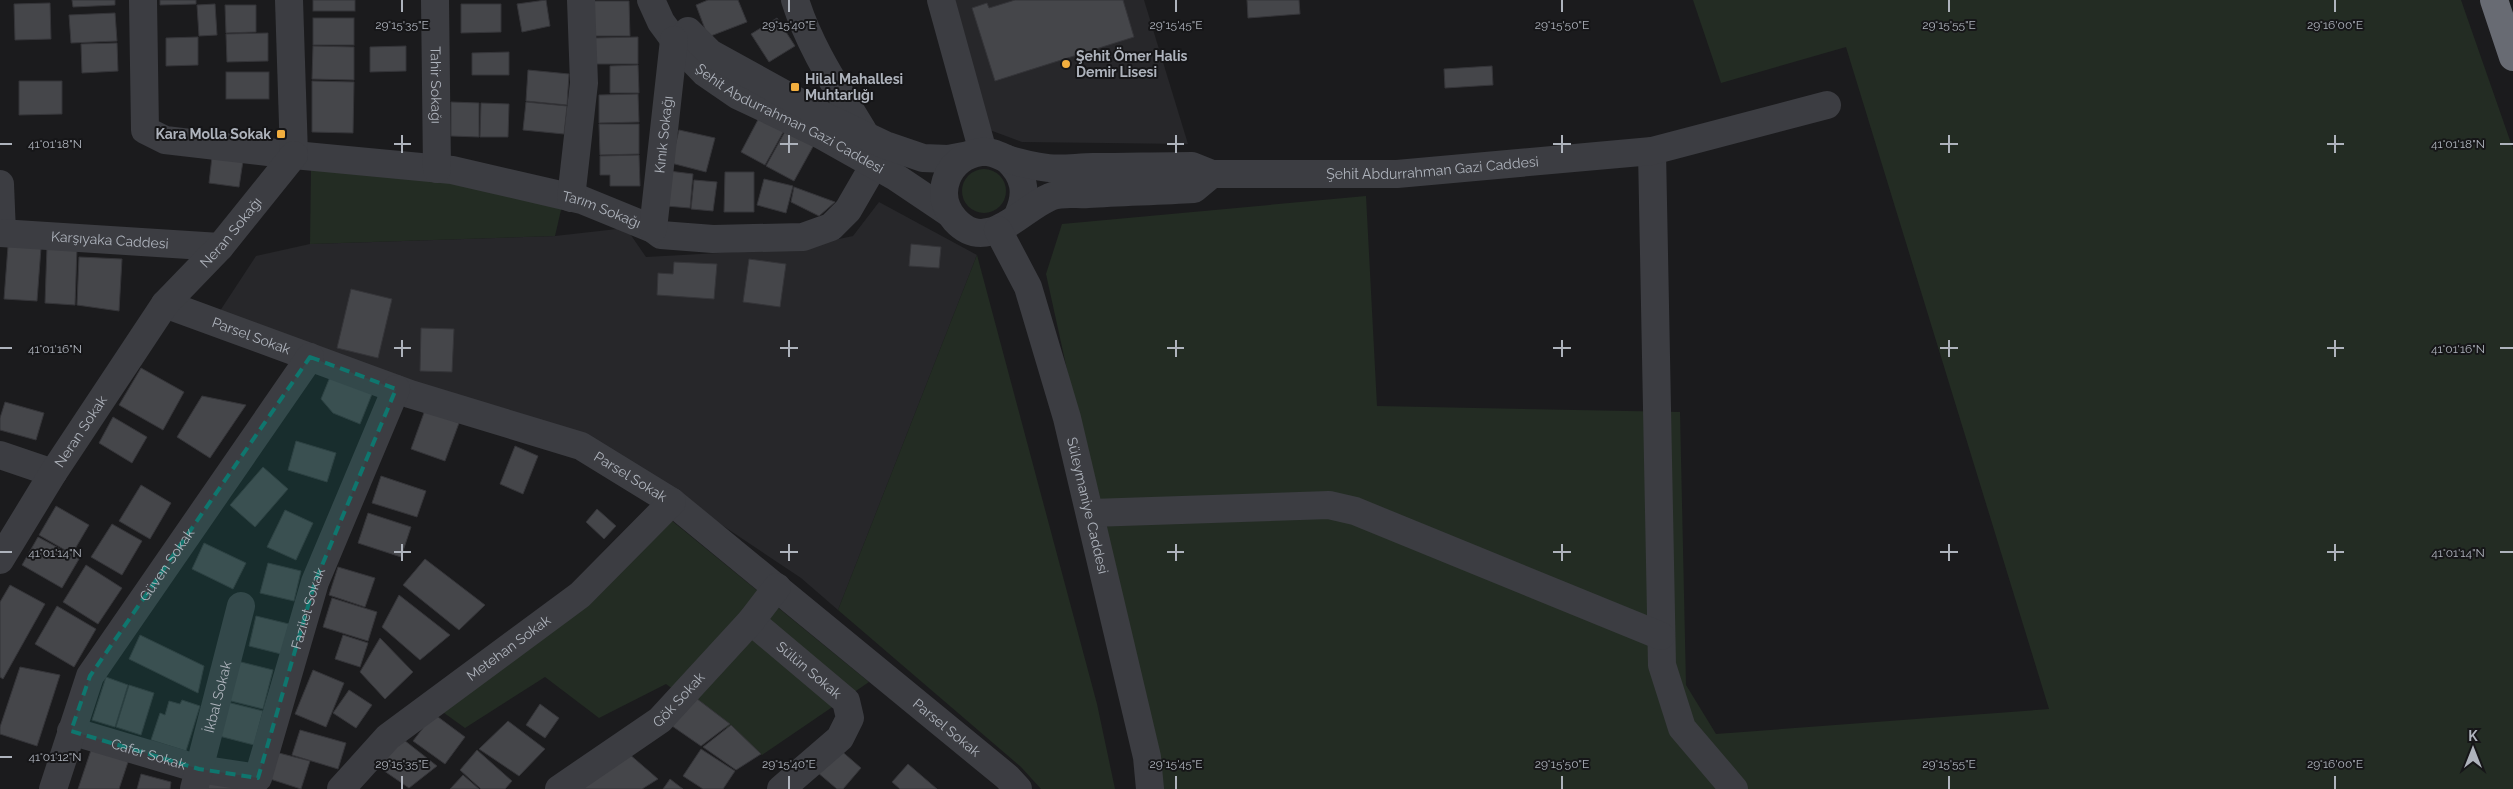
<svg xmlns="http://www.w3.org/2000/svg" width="2513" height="789" font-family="Raleway,sans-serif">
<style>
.built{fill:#27272a}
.green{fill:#232c23}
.building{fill:#45464a;stroke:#353539}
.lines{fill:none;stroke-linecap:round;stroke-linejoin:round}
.minor{stroke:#3c3d42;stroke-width:28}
.highway{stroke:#686b73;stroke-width:28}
.marked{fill:#0f766e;fill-opacity:0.2;stroke:#0f766e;stroke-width:4;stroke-dasharray:10 6;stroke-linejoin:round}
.ticks{fill:none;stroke:#aeb3bc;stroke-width:2}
.poi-dot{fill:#f2ae3e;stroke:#161618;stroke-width:2}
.labels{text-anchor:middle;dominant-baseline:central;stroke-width:4;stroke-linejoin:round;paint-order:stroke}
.poi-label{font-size:14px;font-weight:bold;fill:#aeb3bc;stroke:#161618;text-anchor:start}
.street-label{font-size:14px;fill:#aeb3bc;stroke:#161618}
.ticks-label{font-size:12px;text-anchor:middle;fill:#aeb3bc;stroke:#161618;stroke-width:4;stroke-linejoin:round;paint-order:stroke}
</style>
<rect width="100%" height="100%" fill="#1b1b1d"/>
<!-- built -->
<g class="built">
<polygon points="949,0 1144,0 1188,144 1022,142 987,129"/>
<polygon points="879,202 977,255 838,610 801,578 680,497 214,320 256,256 310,244 555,236 626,228 646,257 792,249 853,236"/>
</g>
<!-- green -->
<g class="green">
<polygon points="1693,0 2461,0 2513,149 2513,789 1159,789 1046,274 1062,224 1366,196 1377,406 1680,412 1686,685 1716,734 2049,709 1846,47 1721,83"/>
<circle cx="984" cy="191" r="22"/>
<polygon points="311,170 567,184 555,236 310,244"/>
<polygon points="977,255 1097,704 1115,789 1041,789 1021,767 838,610"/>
<polygon points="671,520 869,682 762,755 666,684 599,718 545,677 465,728 440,710"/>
</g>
<!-- building -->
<g class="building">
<polygon points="72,0 115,0 115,5 73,7"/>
<polygon points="160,0 196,0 196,4 160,5"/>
<rect x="313" y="0" width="42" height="11"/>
<polygon points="546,0 550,26 522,32 517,4"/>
<polygon points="708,0 738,0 747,22 708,37 696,5"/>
<polygon points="1015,0 1123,0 1134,37 995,81 972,8 987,3 989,8"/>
<polygon points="1247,0 1299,0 1300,14 1248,18"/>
<polygon points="586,1 629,1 630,36 586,36"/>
<polygon points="50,3 51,39 15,40 14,4"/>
<polygon points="215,4 217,35 199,36 197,5"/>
<polygon points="461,4 501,4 501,32 461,33"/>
<polygon points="225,5 256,5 256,32 226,33"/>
<polygon points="115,13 117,41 71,43 69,15"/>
<rect x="313" y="18" width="41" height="27"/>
<polygon points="777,18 795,46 769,62 751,34"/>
<polygon points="268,33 268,61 227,62 226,34"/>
<polygon points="198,37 198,65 166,66 166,38"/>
<polygon points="638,37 638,64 595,64 595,38"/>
<polygon points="117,43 118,71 82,73 81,44"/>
<polygon points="313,46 354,47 354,80 312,79"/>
<polygon points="406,46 406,71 370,72 370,47"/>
<polygon points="509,52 509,75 472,75 472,53"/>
<polygon points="638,65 639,93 610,93 610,66"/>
<polygon points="1492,66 1493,85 1445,88 1444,69"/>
<polygon points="528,70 569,74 567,105 526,101"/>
<rect x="226" y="72" width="43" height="27"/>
<polygon points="19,81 62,81 62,114 19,115"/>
<polygon points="312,81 354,82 353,133 312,132"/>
<polygon points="638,94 639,122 599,123 599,95"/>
<polygon points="451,102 479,103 479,137 451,136"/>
<polygon points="526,102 567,106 564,134 523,130"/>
<polygon points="481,103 509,104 508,137 480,137"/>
<polygon points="761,114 786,127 765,165 741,152"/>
<polygon points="599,124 639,124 639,154 600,155"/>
<polygon points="787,128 815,143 794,181 766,166"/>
<polygon points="679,130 715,138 706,172 671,163"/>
<polygon points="639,155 640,186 610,186 610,175 600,175 600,156"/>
<polygon points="212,157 243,161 239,187 209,183"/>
<polygon points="669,171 693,174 690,208 666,206"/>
<polygon points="725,172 754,172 754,212 724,212"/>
<polygon points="764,179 793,186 786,213 757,205"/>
<polygon points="694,180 717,182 713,211 691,209"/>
<polygon points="794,187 835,202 819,216 791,202"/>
<polygon points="911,244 941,247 939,268 909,266"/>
<polygon points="8,246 41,248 37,301 4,299"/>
<polygon points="47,246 77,247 75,305 45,303"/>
<polygon points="79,257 122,259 119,311 77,305"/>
<polygon points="749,259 786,264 780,307 743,302"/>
<polygon points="674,262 717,264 714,299 657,295 658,273 673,274"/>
<polygon points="351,289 392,299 378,358 337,348"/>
<polygon points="421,328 454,329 452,372 420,371"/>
<polygon points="141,368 184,392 163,430 119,405"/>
<polygon points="330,377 372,394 360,424 333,413 321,399"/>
<polygon points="202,396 246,405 210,458 177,437"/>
<polygon points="5,402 44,413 36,440 0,430 0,418"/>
<polygon points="425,410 459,423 445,461 411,449"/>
<polygon points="113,417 147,437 132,463 99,443"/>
<polygon points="296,441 336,453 327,482 288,470"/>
<polygon points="515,446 538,456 523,494 500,484"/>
<polygon points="263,467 288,489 255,527 230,505"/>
<polygon points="381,476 426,491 417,517 372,503"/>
<polygon points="141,485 171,503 150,539 119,521"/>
<polygon points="56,506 89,525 72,554 39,535"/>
<polygon points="597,509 616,526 604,539 586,522"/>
<polygon points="285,510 313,523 296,560 267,547"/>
<polygon points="368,513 411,527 401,557 358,543"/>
<polygon points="112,524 142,541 122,575 91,557"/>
<polygon points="38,537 79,559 62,588 22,565"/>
<polygon points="204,543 246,563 233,589 192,569"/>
<polygon points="425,559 485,605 459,630 403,585"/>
<polygon points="268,563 301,571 294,601 260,593"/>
<polygon points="86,565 122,588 98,624 63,602"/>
<polygon points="338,567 375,578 365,607 329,595"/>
<polygon points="10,585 45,604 3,679 0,677 0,602"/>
<polygon points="399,595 450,635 420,660 382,627"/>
<polygon points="332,598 377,612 368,641 323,627"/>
<polygon points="57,606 96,629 74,667 35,644"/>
<polygon points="256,616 289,624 281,654 249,646"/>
<polygon points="140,635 204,666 198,693 129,659"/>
<polygon points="343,635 368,643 360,667 335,659"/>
<polygon points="380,638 413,672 385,699 360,672"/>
<polygon points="237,661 273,670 263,709 227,700"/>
<polygon points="20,667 60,675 37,746 0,734 0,727"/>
<polygon points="313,670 344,683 326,727 295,714"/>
<polygon points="106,677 128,685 115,727 92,720"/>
<polygon points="129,685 154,693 141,735 116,727"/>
<polygon points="349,690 372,705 356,728 333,713"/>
<polygon points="692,695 730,724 701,746 662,719"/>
<polygon points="182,700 200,706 186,751 151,740 160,713 165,715 169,701 180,704"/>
<polygon points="227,702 263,711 254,745 219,736"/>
<polygon points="540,704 559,718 545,738 526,725"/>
<polygon points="434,714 465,737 445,764 413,741"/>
<polygon points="508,721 545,749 519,776 479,749"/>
<polygon points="731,725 761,754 736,770 703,747"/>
<polygon points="300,730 346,743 338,769 292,755"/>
<polygon points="404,740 437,766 409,788 377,766"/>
<polygon points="92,747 129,759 119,789 78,789"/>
<polygon points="838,748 861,768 843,789 837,789 817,772"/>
<polygon points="701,749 735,771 723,789 703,789 683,776"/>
<polygon points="477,750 512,781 505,789 481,789 460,770"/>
<polygon points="275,752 310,761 301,789 267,778"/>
<polygon points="628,753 658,779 642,789 571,789"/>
<polygon points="908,764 937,789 900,789 892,782"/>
<polygon points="141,774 171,782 170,789 137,789"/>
<polygon points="463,775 479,789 450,789"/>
<polygon points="209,778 246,789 206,789"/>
<polygon points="670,779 683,789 663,789"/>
</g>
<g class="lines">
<!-- minor -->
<g class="minor">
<path id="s1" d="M143,0L145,130L165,140L294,155L452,170L582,200L653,229L661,235L713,239L803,237L831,227L848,210L874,165"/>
<polyline points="289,0 294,155"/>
<path id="s2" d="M435,0L437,169"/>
<path id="s3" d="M651,0L661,22L678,45L705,73L737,95L821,135L894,176L949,213"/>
<path d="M795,0C810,49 840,92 866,136"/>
<polyline points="941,0 983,152"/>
<polyline points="688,31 710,53 826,117 885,145 923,158 948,159 969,155"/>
<polyline points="1652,151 1662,665 1682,728 1734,789"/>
<path d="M1007,159C1025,176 1028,193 1018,215"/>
<path id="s4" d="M1212,174L1194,189C1159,191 1124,192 1088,194C1077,195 1061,192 1050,197C1021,209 987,255 955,220C932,194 948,156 981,152C991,151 998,155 1007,159C1019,163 1035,166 1048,168C1062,170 1078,167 1093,167C1126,167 1159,166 1192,166L1212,174H1397L1652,151L1827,105"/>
<polyline points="0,184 2,233"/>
<polyline points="571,198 584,83 581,0"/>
<path id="s5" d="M653,229L674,40"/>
<path id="s6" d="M998,230L1028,287L1067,418L1147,757L1150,789"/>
<path id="s7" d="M0,233L220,247"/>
<path id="s8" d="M165,304L410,394L581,446L672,502L1007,777L1018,789"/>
<polyline points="0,455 53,473"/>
<polyline points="1091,513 1329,505 1355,511 1661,636"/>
<path id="s9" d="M0,560L53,473L165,304L220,247L294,155"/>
<path id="s10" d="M751,621L846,701L850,718L840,738L781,789"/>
<path id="s11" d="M71,731L199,769L258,778L315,582L396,389"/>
<path id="s12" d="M53,789L90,676L310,357"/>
<path id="s13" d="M194,789L241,606"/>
<path id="s14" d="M341,789L388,737L580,595L672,502"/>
<path id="s15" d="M559,789L660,720L751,621L777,587"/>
</g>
<!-- highway -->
<polyline class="highway" points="2494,0 2513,57"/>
</g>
<!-- marked area -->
<path class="marked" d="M310,357L396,389L315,582L258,778L199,769L71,731L90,676Z"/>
<!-- ticks -->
<path class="ticks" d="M402,0V12M789,0V12M1176,0V12M1562,0V12M1949,0V12M2335,0V12M402,135V153M789,135V153M1176,135V153M1562,135V153M1949,135V153M2335,135V153M0,144H12M394,144H411M780,144H798M1167,144H1184M1553,144H1571M1940,144H1958M2327,144H2344M2500,144H2513M402,340V357M789,340V357M1176,340V357M1562,340V357M1949,340V357M2335,340V357M0,348H12M394,348H411M780,348H798M1167,348H1184M1553,348H1571M1940,348H1958M2327,348H2344M2500,348H2513M402,544V561M789,544V561M1176,544V561M1562,544V561M1949,544V561M2335,544V561M0,552H12M394,552H411M780,552H798M1167,552H1184M1553,552H1571M1940,552H1958M2327,552H2344M2500,552H2513M0,757H12M402,776V789M789,776V789M1176,776V789M1562,776V789M1949,776V789M2335,776V789"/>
<!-- markers -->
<g class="poi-dot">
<circle cx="1066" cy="64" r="5"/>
<rect x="790" y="82" width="10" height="10" rx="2.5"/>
<rect x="276" y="129" width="10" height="10" rx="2.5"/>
</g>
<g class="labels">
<!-- poi labels -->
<g class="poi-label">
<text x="1076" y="56">Şehit Ömer Halis<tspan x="1076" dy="16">Demir Lisesi</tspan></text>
<text x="805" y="79">Hilal Mahallesi<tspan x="805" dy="16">Muhtarlığı</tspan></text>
<text x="271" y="134" text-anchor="end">Kara Molla Sokak</text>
</g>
<!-- street labels -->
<g class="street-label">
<text stroke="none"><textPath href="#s2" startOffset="85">Tahir Sokağı</textPath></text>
<text stroke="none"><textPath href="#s3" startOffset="188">Şehit Abdurrahman Gazi Caddesi</textPath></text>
<text stroke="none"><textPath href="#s5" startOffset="95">Kınık Sokağı</textPath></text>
<text stroke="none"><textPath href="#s4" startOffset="822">Şehit Abdurrahman Gazi Caddesi</textPath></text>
<text stroke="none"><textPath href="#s1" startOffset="596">Tarım Sokağı</textPath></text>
<text stroke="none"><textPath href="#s9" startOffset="402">Neran Sokağı</textPath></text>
<text stroke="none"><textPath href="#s7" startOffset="110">Karşıyaka Caddesi</textPath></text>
<text stroke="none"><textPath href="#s8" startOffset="92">Parsel Sokak</textPath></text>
<text stroke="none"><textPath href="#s9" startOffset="152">Neran Sokak</textPath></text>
<text stroke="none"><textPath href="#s8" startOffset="498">Parsel Sokak</textPath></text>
<text stroke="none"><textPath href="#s6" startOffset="291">Süleymaniye Caddesi</textPath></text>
<text stroke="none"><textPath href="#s12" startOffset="254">Güven Sokak</textPath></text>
<text stroke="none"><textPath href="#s11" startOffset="370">Fazilet Sokak</textPath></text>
<text stroke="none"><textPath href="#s14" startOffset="220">Metehan Sokak</textPath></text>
<text stroke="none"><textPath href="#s10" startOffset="76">Sülün Sokak</textPath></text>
<text stroke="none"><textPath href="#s13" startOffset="95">İkbal Sokak</textPath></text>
<text stroke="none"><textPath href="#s15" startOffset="150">Gök Sokak</textPath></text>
<text stroke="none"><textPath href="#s8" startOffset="902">Parsel Sokak</textPath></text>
<text stroke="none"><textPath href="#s11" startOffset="81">Cafer Sokak</textPath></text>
</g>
</g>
<g class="ticks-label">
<text x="402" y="29">29°15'35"E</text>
<text x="789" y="29">29°15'40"E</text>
<text x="1176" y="29">29°15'45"E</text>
<text x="1562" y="29">29°15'50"E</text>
<text x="1949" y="29">29°15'55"E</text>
<text x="2335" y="29">29°16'00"E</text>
<text x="55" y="148">41°01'18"N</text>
<text x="2458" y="148">41°01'18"N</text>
<text x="55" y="353">41°01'16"N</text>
<text x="2458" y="353">41°01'16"N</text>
<text x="55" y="557">41°01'14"N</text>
<text x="2458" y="557">41°01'14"N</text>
<text x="55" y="761">41°01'12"N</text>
<text x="402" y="768">29°15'35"E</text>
<text x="789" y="768">29°15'40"E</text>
<text x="1176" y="768">29°15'45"E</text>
<text x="1562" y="768">29°15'50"E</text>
<text x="1949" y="768">29°15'55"E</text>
<text x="2335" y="768">29°16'00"E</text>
</g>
<!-- north arrow -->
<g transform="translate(2473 749)" stroke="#161618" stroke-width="4" paint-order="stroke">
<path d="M0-4L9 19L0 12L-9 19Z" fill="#aeb3bc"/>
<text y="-8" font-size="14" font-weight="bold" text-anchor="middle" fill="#aeb3bc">K</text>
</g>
</svg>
